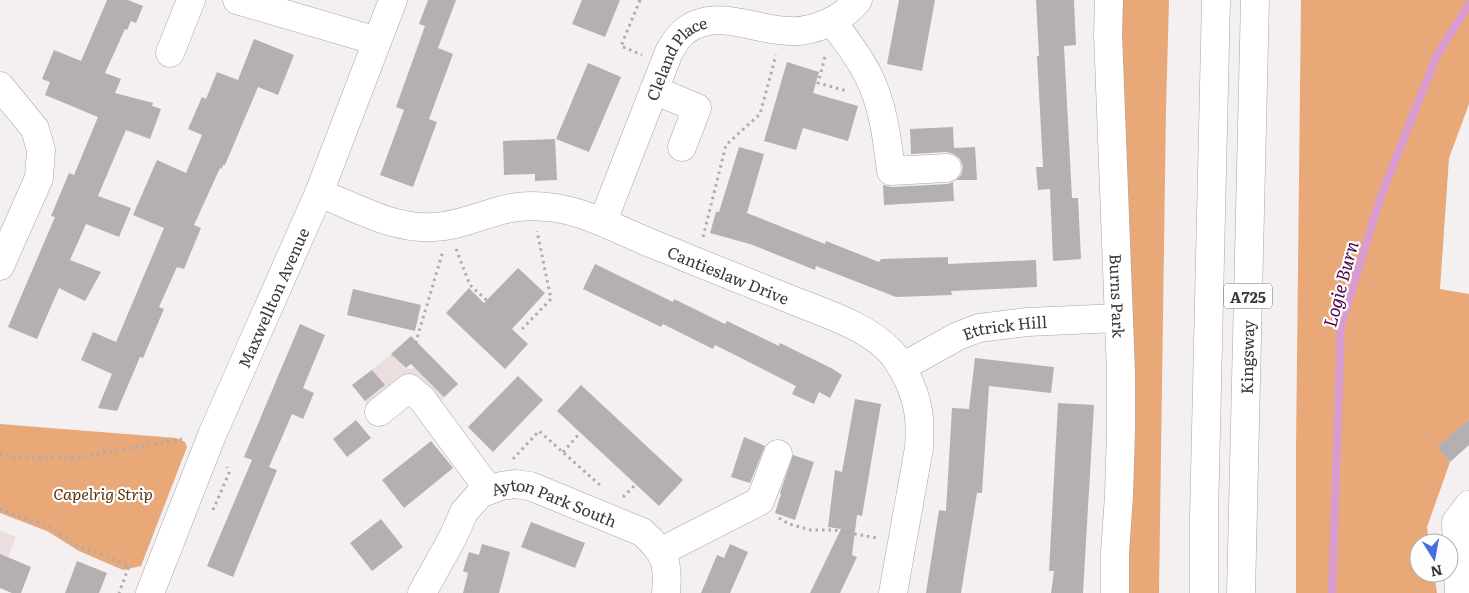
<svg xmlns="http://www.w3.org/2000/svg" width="1469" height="593" font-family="Literata,serif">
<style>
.built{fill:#ebdede}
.forest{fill:#e8a878}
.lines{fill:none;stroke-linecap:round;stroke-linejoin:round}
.stream{stroke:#d99cd1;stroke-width:8}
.building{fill:#b4b0b2}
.minor-casing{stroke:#a8a4a4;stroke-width:29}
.highway-casing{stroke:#a8a4a4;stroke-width:29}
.path{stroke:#afabac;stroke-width:3;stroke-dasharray:2.5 4;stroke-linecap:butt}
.minor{stroke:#fff;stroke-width:28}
.highway{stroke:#fff;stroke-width:28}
.labels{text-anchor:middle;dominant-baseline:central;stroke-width:4.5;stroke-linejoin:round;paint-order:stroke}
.shield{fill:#fffefe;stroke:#757373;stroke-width:1}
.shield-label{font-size:15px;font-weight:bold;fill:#3a3838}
.street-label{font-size:16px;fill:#3a3838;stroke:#fffefe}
.park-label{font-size:16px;font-style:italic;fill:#5f3510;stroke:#fffefe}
.water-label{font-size:18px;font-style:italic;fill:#4c0248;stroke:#fffefe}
</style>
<rect width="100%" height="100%" fill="#f4eff0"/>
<!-- built -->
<g class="built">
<polygon points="392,354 405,369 415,368 429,354 458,384 428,414 415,398 383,424 352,385"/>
<polygon points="0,531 16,537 8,557 31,567 21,593 12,593 0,588"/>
</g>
<!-- forest -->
<g class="forest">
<polygon points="1118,0 1169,0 1166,108 1159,593 1125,593"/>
<polygon points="1301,0 1469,0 1469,104 1449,158 1440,289 1469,294 1469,419 1438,447 1450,462 1427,527 1429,543 1419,543 1419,573 1434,573 1437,593 1296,593 1296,450"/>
<polygon points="0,424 176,438 185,442 187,447 141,566 123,570 79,551 47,531 0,513"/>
</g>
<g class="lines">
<!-- stream -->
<polyline class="stream" points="1332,593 1341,325 1381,196 1436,57 1469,4"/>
</g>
<!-- building -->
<g class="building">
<polygon points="107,0 128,0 143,6 136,23 131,21 127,30 125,29 105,73 121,79 115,93 153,103 152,106 161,109 150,139 126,130 98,196 131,208 119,237 86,224 70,260 101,272 85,301 59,288 37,339 8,327 55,217 51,216 69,173 74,175 98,117 45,95 50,82 42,79 54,50 81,61"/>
<polygon points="428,0 456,0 438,48 453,54 429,119 437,122 413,187 380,175 404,110 396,107 425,26 419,24"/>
<polygon points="582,0 620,0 605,37 572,24"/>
<polygon points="899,0 935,0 922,71 887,64"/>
<polygon points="1036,0 1074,0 1076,45 1064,46 1072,198 1078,198 1081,259 1053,261 1050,189 1038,190 1036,167 1043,167 1037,56 1039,56"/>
<polygon points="254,39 294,55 278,95 258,87 225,165 223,165 222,169 220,168 194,225 201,228 184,269 177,267 159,307 164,309 143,358 140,357 117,411 98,408 112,374 81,360 93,332 116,342 164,228 133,215 157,160 186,173 202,135 188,129 202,97 206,99 217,72 238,80"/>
<polygon points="787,62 819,72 813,93 858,106 848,141 803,128 796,150 764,141"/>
<polygon points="588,63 621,77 589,152 556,139"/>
<polygon points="953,127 954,148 975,147 977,180 956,180 961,175 963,167 960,159 954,154 946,152 911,154 910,129"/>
<polygon points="555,139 557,180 535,181 535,174 504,175 503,141"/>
<polygon points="739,147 764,154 747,213 825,244 826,241 879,262 881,259 948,257 948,264 1036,260 1037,287 951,291 952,295 896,297 816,266 815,270 750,244 710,233 716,212 719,212"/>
<polygon points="953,182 954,201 884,205 883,185 892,187 948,184"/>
<polygon points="595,264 673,302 674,299 725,324 727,321 779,346 780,343 833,369 842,375 830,398 819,392 814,404 792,394 796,386 741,358 715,345 713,349 663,324 661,327 583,289"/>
<polygon points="518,268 545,293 512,329 528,344 505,369 446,313 469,288 484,303"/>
<polygon points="353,289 421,305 415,331 347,315"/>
<polygon points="300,324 325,335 303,388 314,393 303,419 292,414 269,467 277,470 233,577 207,566 252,460 244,457"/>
<polygon points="411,336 458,384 444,397 411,364 406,368 391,354"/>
<polygon points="975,358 1054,367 1051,393 989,386 982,493 977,493 961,593 926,593 939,510 946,511 952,408 969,409"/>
<polygon points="372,370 385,385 365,401 352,385"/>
<polygon points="518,376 543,400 493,452 468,427"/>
<polygon points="581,385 683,480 659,506 557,411"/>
<polygon points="855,399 881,404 862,516 857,515 852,555 857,557 840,593 810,593 841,529 828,527 835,470 842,472"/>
<polygon points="1058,403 1094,405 1083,593 1051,593 1054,571 1049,571"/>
<polygon points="1469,419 1469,445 1450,462 1437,447"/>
<polygon points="356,420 371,438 347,457 333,439"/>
<polygon points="744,437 765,446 750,483 731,477"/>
<polygon points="431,441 453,468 404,508 382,480"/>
<polygon points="793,455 814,462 795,520 775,513 781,494 780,493"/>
<polygon points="381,519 403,547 372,571 350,543"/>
<polygon points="531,522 585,543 575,568 521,547"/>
<polygon points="482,544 510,552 499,593 463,593 468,573 463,571 469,552 479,555"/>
<polygon points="730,544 748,552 730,593 701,593 717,555 724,558"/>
<polygon points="0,554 31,567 21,593 12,593 0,588"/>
<polygon points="77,561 107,573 99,593 65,593"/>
</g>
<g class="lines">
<defs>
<g id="minor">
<polyline points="237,0 377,41"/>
<path id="s1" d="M1109,0L1108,34L1121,373V431L1119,495L1115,553V593"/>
<path d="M832,21C844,38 858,55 867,73C883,103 887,138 891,171L947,168"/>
<polyline points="170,53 191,0"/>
<polyline points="0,86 35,129 41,150 39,178 0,266"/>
<polyline points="654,90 697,108 682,147"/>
<path id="s2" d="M319,193C356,207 393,230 434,227C461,226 485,213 511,208C526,205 542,206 556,208C587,213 613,227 641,239C656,246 672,251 687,258C722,272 757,286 792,300C826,314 866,325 892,353C897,359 902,368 906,375C919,402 921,419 919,448L893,593"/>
<path id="s3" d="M603,221L669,52C673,45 678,36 685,31C716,7 756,31 790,31C803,32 816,28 828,23C839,18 850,10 858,0"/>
<path id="s4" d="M902,367L958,336L979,328L1027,322L1119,318"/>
<polyline points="379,412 409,388 422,399 489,490"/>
<polyline points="662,551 760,501 778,454"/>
<path id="s5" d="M150,593L212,435L319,193L393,0"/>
<path id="s6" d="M422,593L453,537L464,512L480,494L501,486L515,484L530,486L642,532C665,552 669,563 666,593"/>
<polyline points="1459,593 1456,522 1469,505"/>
</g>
<g id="highway">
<polyline points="1204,593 1204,516 1216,0"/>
<path id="s7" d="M1241,593L1255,0"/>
</g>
</defs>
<!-- minor casing -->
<use href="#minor" class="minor-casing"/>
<!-- highway casing -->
<use href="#highway" class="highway-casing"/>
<!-- path -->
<g class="path">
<polyline points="640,0 621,46 642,55"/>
<polyline points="825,57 818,83 847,91"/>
<polyline points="703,237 726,145 760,114 776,55"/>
<polyline points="456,249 470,285 495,308"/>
<polyline points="522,329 551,299 537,231"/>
<polyline points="410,362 443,251"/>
<polyline points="563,452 580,433"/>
<polyline points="0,454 15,458 77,458 182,439"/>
<polyline points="513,459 539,431 601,486"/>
<polyline points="623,497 636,484"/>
<polyline points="0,509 49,527 77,545 129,566 119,593"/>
<polyline points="213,510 229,473 227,467"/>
<polyline points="779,518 789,524 811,530 834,530 877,538"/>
</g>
<!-- minor -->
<use href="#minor" class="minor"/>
<!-- highway -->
<use href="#highway" class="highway"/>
</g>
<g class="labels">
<!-- shield labels -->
<rect class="shield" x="1224" y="283.5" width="48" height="25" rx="4"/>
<g class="shield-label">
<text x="1248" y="296">A725</text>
</g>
<!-- street labels -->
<g class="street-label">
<text stroke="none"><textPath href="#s3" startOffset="181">Cleland Place</textPath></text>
<text stroke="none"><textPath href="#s2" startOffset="431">Cantieslaw Drive</textPath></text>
<text stroke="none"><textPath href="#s5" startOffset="320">Maxwellton Avenue</textPath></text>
<text stroke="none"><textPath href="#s1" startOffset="296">Burns Park</textPath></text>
<text stroke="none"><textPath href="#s4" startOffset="112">Ettrick Hill</textPath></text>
<text stroke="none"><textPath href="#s7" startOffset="236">Kingsway</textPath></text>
<text stroke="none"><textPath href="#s6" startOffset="194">Ayton Park South</textPath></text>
</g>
<!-- park labels -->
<g class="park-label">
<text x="103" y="493">Capelrig Strip</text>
</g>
<!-- water labels -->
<g class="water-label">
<text transform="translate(1340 284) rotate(-75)">Logie Burn</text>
</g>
</g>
<!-- north arrow -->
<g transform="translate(1434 558) rotate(169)"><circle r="24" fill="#fffefe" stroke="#b0afaf"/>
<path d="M0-4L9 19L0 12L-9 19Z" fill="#466ee0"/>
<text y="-8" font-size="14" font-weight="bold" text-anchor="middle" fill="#3a3838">N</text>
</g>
</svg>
